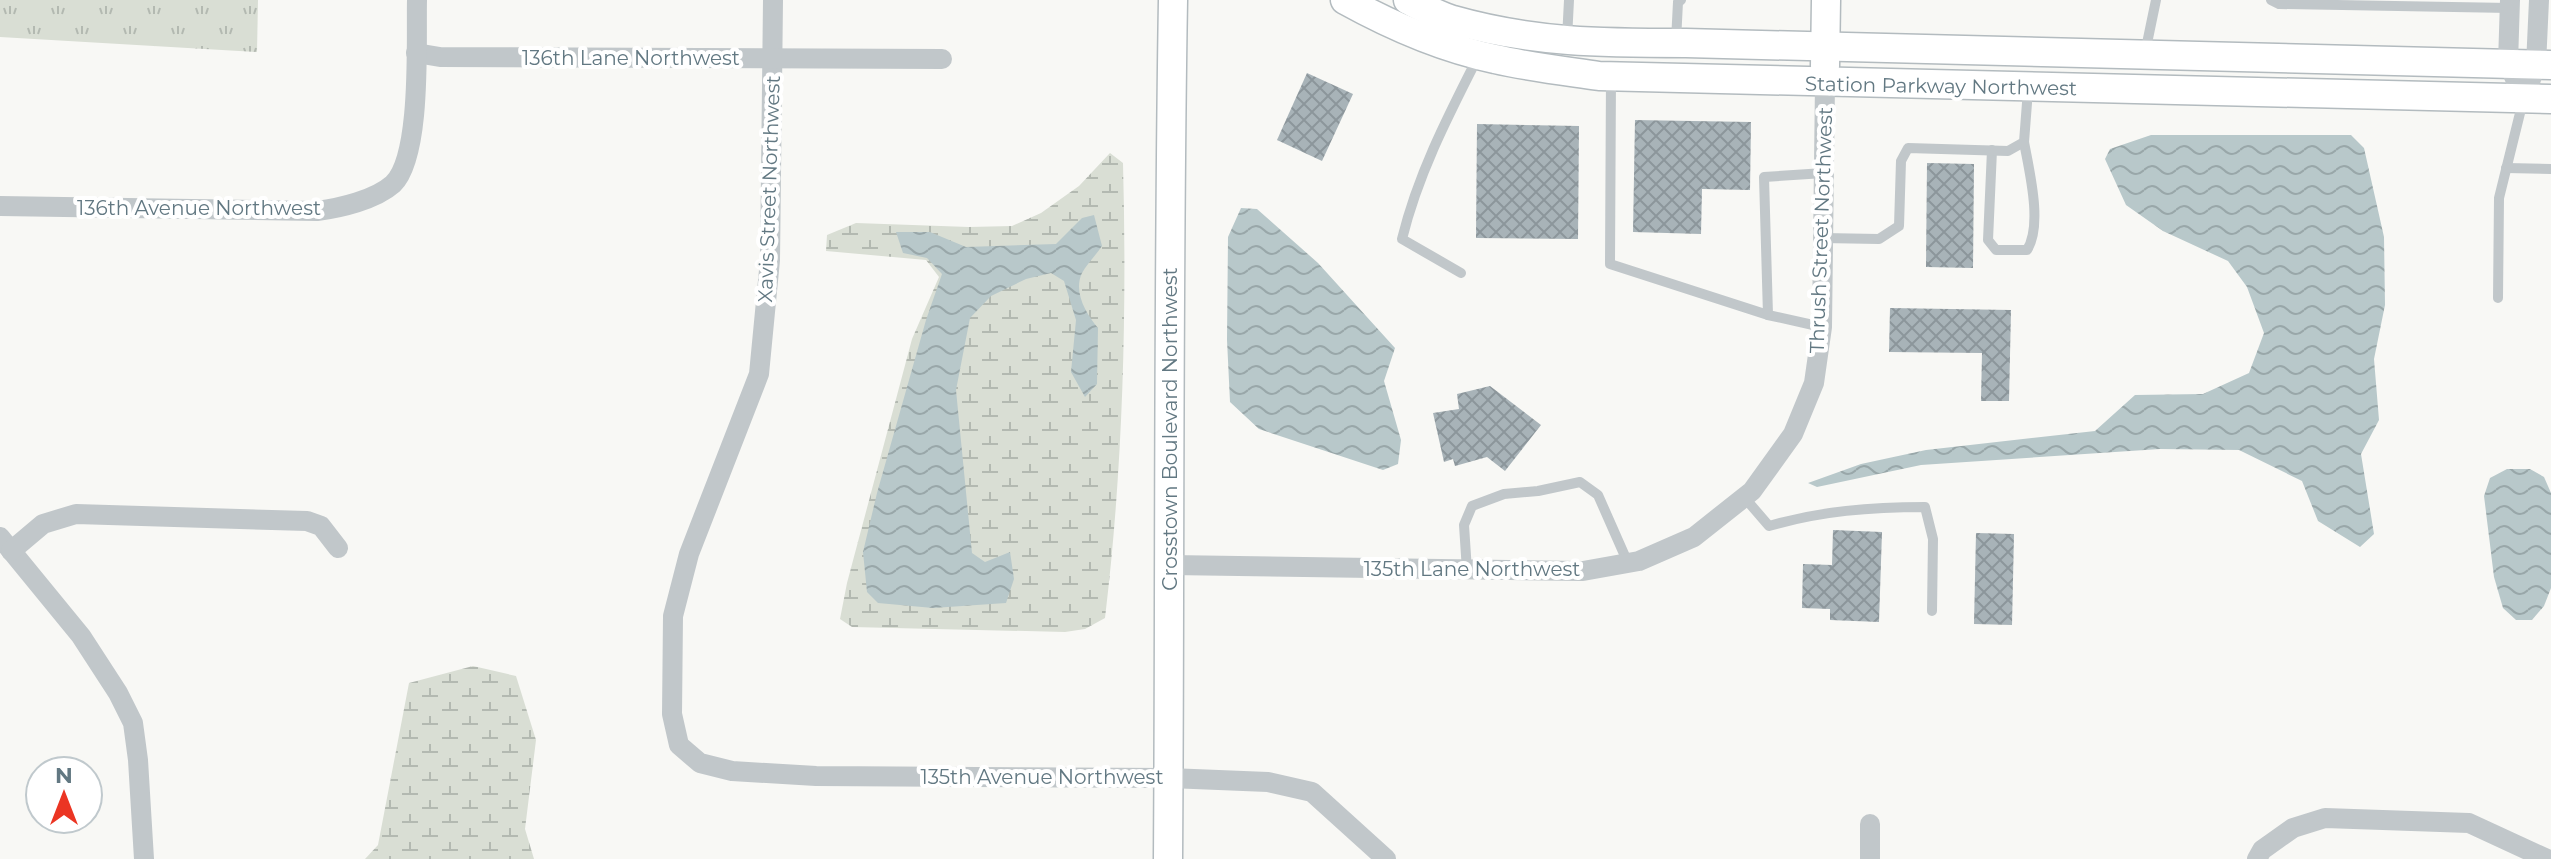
<svg xmlns="http://www.w3.org/2000/svg" width="2551" height="859" font-family="Montserrat,sans-serif">
<style>
.wetland{fill:url(#wetland-marsh)}
.park{fill:url(#park-tufts)}
.water{fill:url(#water-waves)}
.building{fill:url(#building-cross-hatch)}
.lines{fill:none;stroke-linecap:round;stroke-linejoin:round}
.secondary-casing{stroke:#b3bbbf;stroke-width:31}
.lane{stroke:#c1c7ca;stroke-width:10}
.street{stroke:#c1c7ca;stroke-width:20}
.secondary{stroke:#fff;stroke-width:28}
.labels{text-anchor:middle;dominant-baseline:central;stroke-width:8;stroke-linejoin:round;paint-order:stroke}
.street-label{font-size:20px;fill:#627882;stroke:#fff}
</style>
<defs>
<pattern id="wetland-marsh" width="20" height="14" patternUnits="userSpaceOnUse" patternTransform="scale(2)"><rect width="20" height="14" fill="#d9ded4"/><path d="M1 5h8M5 5V1M11 12h8M15 12V8" fill="none" stroke="#b3b9b1"/></pattern>
<pattern id="park-tufts" width="24" height="20" patternUnits="userSpaceOnUse" patternTransform="scale(2)"><rect width="24" height="20" fill="#d9ded4"/><path d="M3 7l-1-3M5 7V3M7 7l1-3M15 17l-1-3M17 17v-4M19 17l1-3" fill="none" stroke="#b3b9b1"/></pattern>
<pattern id="water-waves" width="16" height="10" patternUnits="userSpaceOnUse" patternTransform="scale(2)"><rect width="16" height="10" fill="#b8c8ca"/><path d="M0 5q4-4 8 0t8 0" fill="none" stroke="#99a7a9"/></pattern>
<pattern id="building-cross-hatch" width="8" height="8" patternUnits="userSpaceOnUse" patternTransform="scale(2)"><rect width="8" height="8" fill="#a8b3b8"/><path d="M0 0l8 8M0 8l8-8" fill="none" stroke="#8c969b"/></pattern>
</defs>
<rect width="100%" height="100%" fill="#f8f8f5"/>
<!-- wetland -->
<g class="wetland">
<path d="M1110,153L1123,163C1127,314 1123,468 1105,618L1085,629L1065,632L852,627L840,619L847,583L912,339L939,277L926,260L826,251L827,235L856,223L969,227L1012,226L1041,213L1079,186Z"/>
<polygon points="473,666 516,676 536,740 525,829 534,859 365,859 378,845 409,683"/>
</g>
<!-- park -->
<polygon class="park" points="0,0 258,0 257,52 0,37"/>
<!-- water -->
<g class="water">
<polygon points="2151,135 2351,135 2364,148 2384,237 2385,305 2374,359 2379,420 2361,454 2374,534 2360,547 2318,521 2302,481 2239,450 2160,449 1921,465 1817,487 1808,483 1861,464 1926,450 2095,431 2135,395 2203,394 2249,373 2264,333 2247,287 2228,261 2163,231 2126,205 2105,159 2110,149"/>
<polygon points="1241,208 1257,209 1318,263 1395,348 1384,381 1401,440 1398,464 1383,470 1259,429 1230,402 1227,340 1228,237"/>
<path d="M1094,215L1102,246C1096,255 1087,264 1082,273C1073,292 1086,314 1098,328L1097,384L1085,397L1071,372L1076,320L1064,281L1051,273L1026,279L991,296L970,318L956,390L972,553L985,562L1010,552L1014,579L1006,603L933,608L878,603L867,592L863,552L877,493L926,320L942,274L927,258L903,253L896,232H930L966,247L1056,244L1082,218Z"/>
<polygon points="2507,469 2530,469 2544,477 2551,493 2551,588 2544,606 2532,620 2516,620 2503,608 2494,577 2484,496 2490,478"/>
</g>
<!-- building -->
<g class="building">
<polygon points="1307,73 1353,94 1322,161 1277,140"/>
<polygon points="1635,120 1751,122 1750,190 1702,189 1701,234 1633,232"/>
<polygon points="1477,124 1579,126 1578,239 1476,238"/>
<polygon points="1927,163 1974,164 1973,268 1926,267"/>
<polygon points="1890,308 2011,310 2009,401 1981,401 1982,353 1889,352"/>
<polygon points="1490,386 1541,425 1505,471 1487,457 1455,466 1453,459 1444,462 1433,413 1459,409 1457,394"/>
<polygon points="1833,530 1882,532 1879,622 1830,620 1830,609 1802,608 1803,564 1832,565"/>
<polygon points="1976,533 2014,534 2012,625 1974,624"/>
</g>
<g class="lines">
<defs>
<g id="secondary">
<path d="M1345,0C1392,26 1442,48 1495,59C1529,67 1565,71 1599,76L2551,99"/>
<path d="M1408,0C1422,7 1437,15 1453,20C1534,43 1603,43 1686,43L2551,65"/>
<polyline points="1825,66 1826,0"/>
<path d="M1168,859C1170,573 1168,286 1173,0"/>
</g>
</defs>
<!-- secondary casing -->
<use href="#secondary" class="secondary-casing"/>
<!-- lane -->
<g class="lane">
<polyline points="2271,0 2279,4 2510,8"/>
<polyline points="1567,39 1569,0"/>
<polyline points="1676,41 1678,2 1681,0"/>
<polyline points="2145,53 2156,0"/>
<polyline points="1611,77 1610,264 1768,315"/>
<path d="M1992,150L1988,240L1996,250H2027C2043,225 2029,170 2024,142"/>
<polyline points="2506,168 2551,169"/>
<polyline points="1823,238 1879,239 1899,226 1901,161 1908,148 2008,151 2024,142 2028,90"/>
<path d="M1461,273L1402,239C1418,174 1448,116 1478,57"/>
<polyline points="2498,298 2499,198 2523,101"/>
<polyline points="1822,327 1768,315 1764,177 1824,173"/>
<path d="M1744,497L1769,526C1821,511 1871,507 1925,507L1933,539L1932,611"/>
<polyline points="1467,571 1464,525 1472,506 1504,494 1538,491 1580,482 1598,495 1628,563"/>
</g>
<!-- street -->
<g class="street">
<polyline points="773,0 770,260 759,374 689,554 673,616 672,714 679,745 700,763 732,771 816,776 1169,778 1268,782 1312,792 1386,859"/>
<polyline points="2510,0 2508,63 2524,99"/>
<polyline points="416,53 440,57 942,59"/>
<polyline points="2524,99 2536,65 2539,0"/>
<path d="M0,206L317,211C340,208 375,200 393,184C422,156 416,40 417,0"/>
<polyline points="0,537 81,636 118,693 133,723 138,760 144,859"/>
<polyline points="11,551 43,524 76,514 307,521 321,526 338,548"/>
<polyline points="1171,565 1583,571 1639,561 1694,537 1752,491 1793,434 1814,383 1822,327 1825,83"/>
<polyline points="1870,824 1870,859"/>
<polyline points="2257,859 2262,850 2293,828 2325,818 2469,823 2547,859"/>
</g>
<!-- secondary -->
<use href="#secondary" class="secondary"/>
</g>
<g class="labels">
<!-- street labels -->
<g class="street-label">
<text x="631" y="58">136th Lane Northwest</text>
<text transform="translate(1941 86) rotate(1)">Station Parkway Northwest</text>
<text transform="translate(769 189) rotate(-88)">Xavis Street Northwest</text>
<text x="199" y="208">136th Avenue Northwest</text>
<text transform="translate(1821 230) rotate(-88)">Thrush Street Northwest</text>
<text transform="translate(1170 429) rotate(-90)">Crosstown Boulevard Northwest</text>
<text x="1472" y="569">135th Lane Northwest</text>
<text x="1042" y="777">135th Avenue Northwest</text>
</g>
</g>
<!-- north arrow -->
<g transform="translate(64 795)"><circle r="38" fill="#ffffff" stroke="#c0c9cd" stroke-width="2"/>
<path d="M0-6L14 30L0 20L-14 30Z" fill="#eb3523"/>
<text y="-12" font-size="22" font-weight="bold" text-anchor="middle" fill="#627882">N</text>
</g>
</svg>
